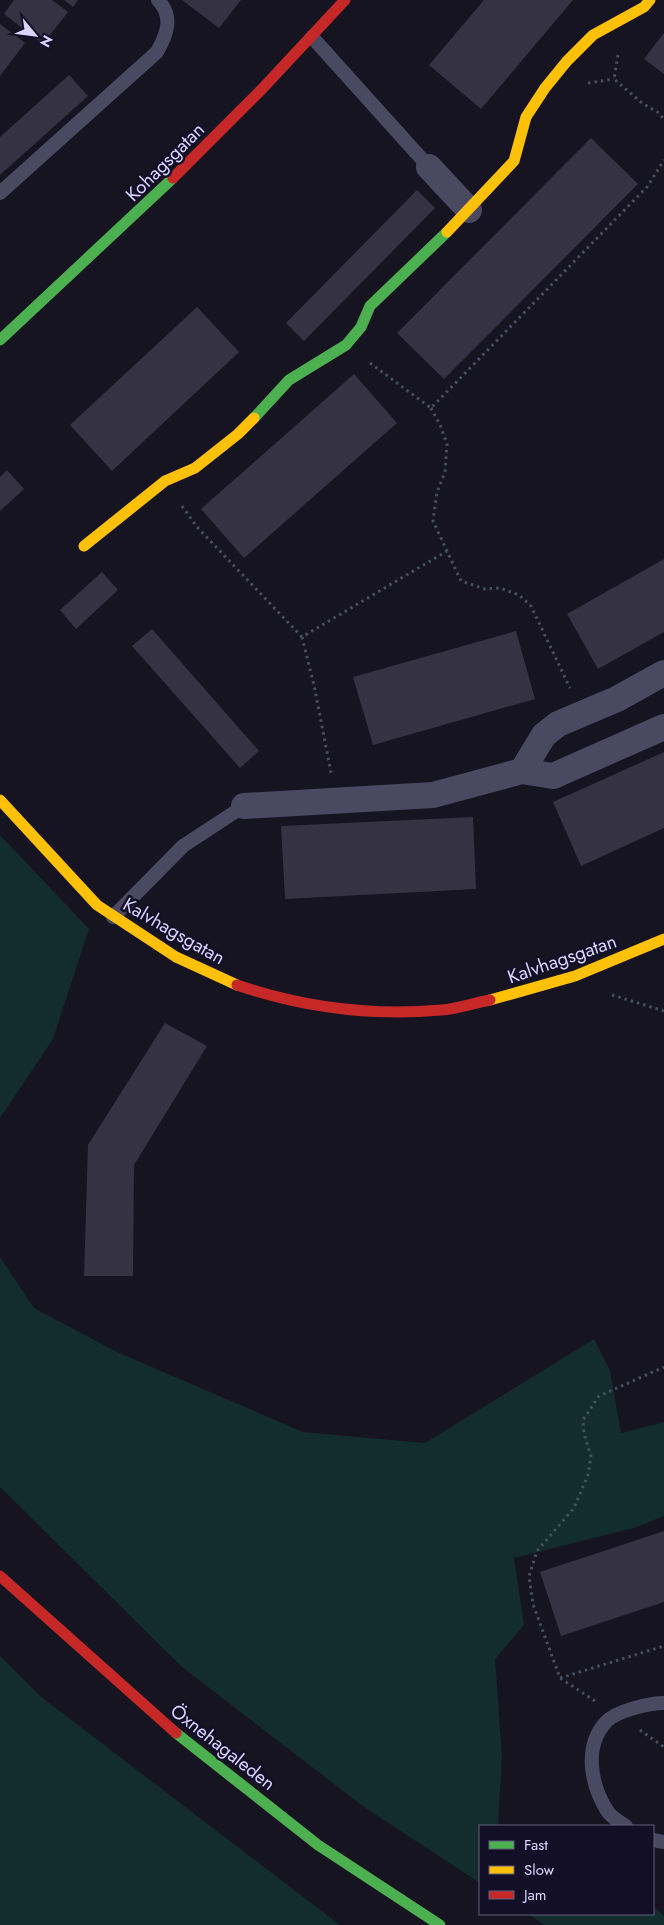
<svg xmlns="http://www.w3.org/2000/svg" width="664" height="1925" font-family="Jost,sans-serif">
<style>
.green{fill:#132c2d}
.building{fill:#343243}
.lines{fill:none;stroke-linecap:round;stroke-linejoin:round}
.path{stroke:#44505f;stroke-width:3;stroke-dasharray:2.5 4;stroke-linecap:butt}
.lane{stroke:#4a4962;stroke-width:14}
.street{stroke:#4a4962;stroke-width:26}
.fast{stroke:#4caf50;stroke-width:11}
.slow{stroke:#ffc107;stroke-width:11}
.jam{stroke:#c62828;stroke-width:11}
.labels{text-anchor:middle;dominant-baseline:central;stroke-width:5;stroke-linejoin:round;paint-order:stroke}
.street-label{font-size:19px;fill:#d9d4ff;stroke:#130f26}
</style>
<rect width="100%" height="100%" fill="#161421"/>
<!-- green -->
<g class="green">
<polygon points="0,835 89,929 53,1039 0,1118"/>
<polygon points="0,1257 34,1308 117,1352 303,1432 425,1443 594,1339 610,1371 621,1433 664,1422 664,1516 637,1527 514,1558 524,1625 495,1659 502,1756 498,1825 501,1826 480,1826 480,1883 364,1807 182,1667 0,1487"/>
<polygon points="0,1656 40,1696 340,1925 0,1925"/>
<polygon points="653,1906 664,1916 664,1925 545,1925 528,1914 653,1914"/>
</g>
<!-- building -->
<g class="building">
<polygon points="14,0 52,0 68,12 43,44 4,14"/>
<polygon points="64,0 78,0 73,7"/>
<polygon points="182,0 241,0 219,28"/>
<polygon points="484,0 573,0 481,109 429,65"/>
<polygon points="0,24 25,43 0,76"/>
<polygon points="664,33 664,74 644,59"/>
<polygon points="69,75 88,96 0,175 0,137"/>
<polygon points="591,138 638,184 444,379 397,333"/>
<polygon points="417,190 435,208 304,341 286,323"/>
<polygon points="197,307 239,352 112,471 70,425"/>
<polygon points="354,374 397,423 244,558 201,509"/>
<polygon points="7,470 24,489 0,511 0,477"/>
<polygon points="664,559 664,632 598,669 567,614"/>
<polygon points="102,572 118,590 76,629 60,610"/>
<polygon points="152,629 259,751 240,768 132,646"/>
<polygon points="516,631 535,699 373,745 353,677"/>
<polygon points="664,752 664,828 581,866 553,802"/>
<polygon points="473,817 476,889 285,899 281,826"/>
<polygon points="165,1023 207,1046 134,1165 133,1276 84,1276 88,1145"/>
<polygon points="664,1531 664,1602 561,1636 540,1572"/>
</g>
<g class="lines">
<!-- path -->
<g class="path">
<polyline points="618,55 614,79 642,103 659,113 664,120"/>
<polyline points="588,83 614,79"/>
<polyline points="370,363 431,408 647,187 664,160"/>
<polyline points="431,408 441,427 447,444 445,472 437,492 433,521 461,581 485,589 500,588 519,595 531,606 570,688"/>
<polyline points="182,506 197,527 302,637 447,551"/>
<polyline points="302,637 314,685 331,773"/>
<polyline points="612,995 664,1011"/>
<polyline points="560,1678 664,1646"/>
<polyline points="595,1701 560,1678 533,1604 529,1576 537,1551 574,1508 588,1475 591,1456 584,1434 583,1420 599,1396 664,1367"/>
<polyline points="640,1730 664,1747"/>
</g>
<!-- lane -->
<g class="lane">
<polyline points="312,37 429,167"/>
<path d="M0,193L157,52C167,34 174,17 158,0"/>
<polyline points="113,917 183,846 244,806"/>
<path d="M626,1826C620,1822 612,1818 608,1812C591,1786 583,1747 606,1722C616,1711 649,1703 664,1703"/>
<polyline points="653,1840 664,1842"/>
</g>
<!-- street -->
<g class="street">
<polyline points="429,167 469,210"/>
<polyline points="522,771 553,776 664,727"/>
<polyline points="244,806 433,795 522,771 544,735 558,724 617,699 664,673"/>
</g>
<!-- fast -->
<g class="fast">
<polyline points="0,340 173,178"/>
<polyline points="254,418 289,380 346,345 361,327 370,306 447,232"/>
<polyline points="176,1733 318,1845 440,1925"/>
</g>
<!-- slow -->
<g class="slow">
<polyline points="447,232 514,161 526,117 545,88 567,61 593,35 644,7 650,0"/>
<polyline points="84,546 165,481 195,468 238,434 254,418"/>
<polyline points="0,800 97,905 176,957 237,985"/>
<polyline points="490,1000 575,976 664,939"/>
</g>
<!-- jam -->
<g class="jam">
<polyline points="173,178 262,89 345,0"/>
<path d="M237,985C302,1007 373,1016 441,1010C457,1009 474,1003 490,1000"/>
<polyline points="0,1576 176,1733"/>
</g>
</g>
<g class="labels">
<!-- street labels -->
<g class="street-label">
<text transform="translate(165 162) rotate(-45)">Kohagsgatan</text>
<text transform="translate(174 931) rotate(30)">Kalvhagsgatan</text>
<text transform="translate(562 959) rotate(-19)">Kalvhagsgatan</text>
<text transform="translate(223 1747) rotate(38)">Öxnehagaleden</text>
</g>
</g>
<!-- legend -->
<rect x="479" y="1825" width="175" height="90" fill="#130f26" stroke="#625e7d"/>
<rect x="489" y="1841" width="25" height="8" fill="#4caf50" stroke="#625e7d"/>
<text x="524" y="1850" font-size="15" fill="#d9d4ff">Fast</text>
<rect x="489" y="1866" width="25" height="8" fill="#ffc107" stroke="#625e7d"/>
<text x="524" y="1875" font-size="15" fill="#d9d4ff">Slow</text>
<rect x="489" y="1891" width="25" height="8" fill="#c62828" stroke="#625e7d"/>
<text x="524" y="1900" font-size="15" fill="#d9d4ff">Jam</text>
<!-- north arrow -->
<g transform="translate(35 35) rotate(119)" stroke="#130f26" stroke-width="4" paint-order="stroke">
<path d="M0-4L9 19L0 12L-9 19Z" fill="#d9d4ff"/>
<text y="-8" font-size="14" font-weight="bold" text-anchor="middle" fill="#d9d4ff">N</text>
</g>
</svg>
